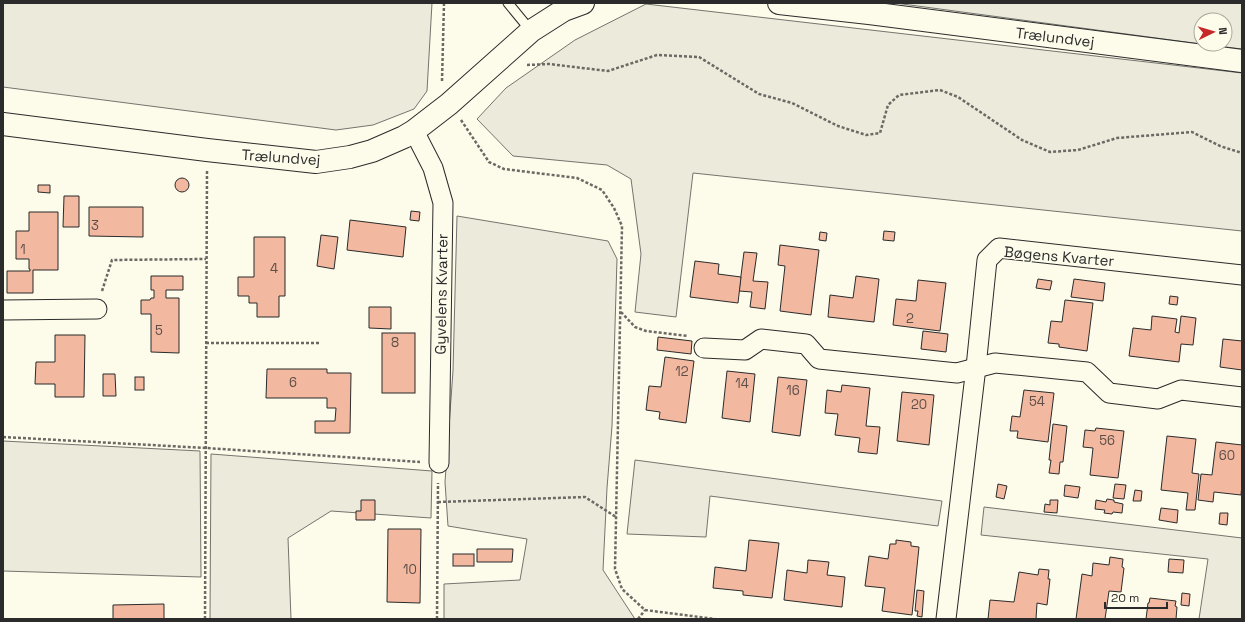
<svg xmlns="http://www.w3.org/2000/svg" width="1245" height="622" font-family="'Space Grotesk',sans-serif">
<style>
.green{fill:#ecebdb;stroke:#74746e}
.building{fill:#f2b8a0;stroke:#2b2b2b}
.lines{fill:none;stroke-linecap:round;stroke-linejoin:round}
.service-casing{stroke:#2b2b2b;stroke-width:11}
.minor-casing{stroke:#2b2b2b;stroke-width:21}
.tertiary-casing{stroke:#2b2b2b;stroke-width:24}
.path{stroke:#6a6964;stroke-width:2.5;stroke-dasharray:3 2;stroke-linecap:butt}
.service{stroke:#fdfbea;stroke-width:9}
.minor{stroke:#fdfbea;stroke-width:19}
.tertiary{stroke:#fdfbea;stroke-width:22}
.labels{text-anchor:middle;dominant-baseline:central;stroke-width:3;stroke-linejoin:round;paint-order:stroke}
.number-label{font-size:13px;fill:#5d4e48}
.street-label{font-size:15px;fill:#2b2b2b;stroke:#fdfbea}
</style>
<rect width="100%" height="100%" fill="#fdfbea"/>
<!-- green -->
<g class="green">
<polygon points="3,3 432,3 427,91 414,109 373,125 336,130 3,87"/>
<polygon points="895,3 1242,3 1242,49 1201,44 1225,44 1225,20 1201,20 1201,44"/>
<polygon points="646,4 1242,73 1242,231 693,173 676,317 635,312 641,254 631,179 607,165 513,156 477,119 506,88 575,40"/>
<polygon points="457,216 608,241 617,259 612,426 607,488 603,570 635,619 444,619 444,584 520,580 527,539 448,526 445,482 453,371"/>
<polygon points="3,441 200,451 201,577 3,571"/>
<polygon points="211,454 432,471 431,518 331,511 288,538 291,619 210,619"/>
<polygon points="635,460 942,501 938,526 710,496 706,537 627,534"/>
<polygon points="984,507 1242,538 1242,619 1199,619 1208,559 981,535"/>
</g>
<!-- building -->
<g class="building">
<circle cx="182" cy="185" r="7"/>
<polygon points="38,185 50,185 50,193 38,192"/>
<polygon points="64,196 79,196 79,227 63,227"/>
<polygon points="89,207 143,207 143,237 89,236"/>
<polygon points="411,211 420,212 419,221 410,220"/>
<polygon points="29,212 58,212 58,270 33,270 33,293 7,293 7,271 30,271 30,269 29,269 29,259 16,259 16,231 29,231"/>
<polygon points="350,220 406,227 403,257 347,250"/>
<polygon points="884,231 895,232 894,241 883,240"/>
<polygon points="820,232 827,233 826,241 819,240"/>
<polygon points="321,235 338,237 334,269 317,266"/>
<polygon points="254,237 285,237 285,296 279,296 279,317 257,317 257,303 249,303 249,296 238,296 238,277 254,277"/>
<polygon points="780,245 819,250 811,315 780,311 785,266 778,265"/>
<polygon points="744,252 757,253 753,281 768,282 765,309 750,307 752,292 739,291"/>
<polygon points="695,261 719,264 718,274 741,277 738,303 690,297"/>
<polygon points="151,276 183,276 183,290 166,290 166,298 179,298 179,353 151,352 151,314 141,314 141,300 150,300 151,298 154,298 154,290 151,290"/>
<polygon points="856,276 879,279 874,322 828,317 830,295 853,298"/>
<polygon points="1038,279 1052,281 1050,290 1036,288"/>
<polygon points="1074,279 1105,283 1103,301 1071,297"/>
<polygon points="918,280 946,283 940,331 893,325 896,299 916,301"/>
<polygon points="1170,296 1178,297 1177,305 1169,304"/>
<polygon points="1065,300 1093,303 1087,351 1059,347 1059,344 1048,343 1051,321 1062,322"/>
<polygon points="369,307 391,307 391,329 369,328"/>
<polygon points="1152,316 1177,319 1175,332 1179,333 1181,316 1196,318 1193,345 1181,344 1179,362 1129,356 1133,328 1151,330"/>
<polygon points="923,331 948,334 946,352 921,349"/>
<rect x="382" y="333" width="33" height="60"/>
<polygon points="55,335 85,335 84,397 55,397 55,384 35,384 36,362 55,362"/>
<polygon points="658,337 692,341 691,354 657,350"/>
<polygon points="1223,339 1242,341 1242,370 1220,367"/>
<polygon points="665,357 694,361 686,423 659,419 660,412 646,410 649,386 661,387"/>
<polygon points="267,369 327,369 327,373 351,373 350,433 315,433 315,421 335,421 336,408 327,408 327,398 266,398"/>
<polygon points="727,371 755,374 750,422 722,418"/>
<polygon points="103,374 115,374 116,396 103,396"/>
<rect x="135" y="377" width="9" height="13"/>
<polygon points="778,377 807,380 800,436 772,432"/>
<polygon points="842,385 870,388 866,426 880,427 877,454 858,452 860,438 835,435 838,414 825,413 827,390 841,392"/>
<polygon points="1024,390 1054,393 1048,442 1017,438 1018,431 1010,431 1012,416 1020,417"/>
<polygon points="902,392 934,395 929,445 897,441"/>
<polygon points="1053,424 1067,426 1063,462 1060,462 1059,474 1049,473 1051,460 1049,460"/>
<polygon points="1096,428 1124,431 1118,478 1090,475 1093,448 1083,447 1085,430 1095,431"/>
<polygon points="1167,436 1196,439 1192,473 1199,474 1195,510 1186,510 1188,493 1161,490"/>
<polygon points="1216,442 1242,445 1242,484 1241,495 1214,492 1213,502 1198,500 1201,474 1212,475"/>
<polygon points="998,484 1007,486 1004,499 996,497"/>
<polygon points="1115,484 1126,485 1124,499 1113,498"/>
<polygon points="1065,485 1080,487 1078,498 1064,496"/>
<polygon points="1135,490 1142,491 1141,501 1133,501"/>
<polygon points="1107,499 1114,500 1114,502 1123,504 1122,513 1113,512 1112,514 1104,513 1105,510 1095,509 1096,500 1106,502"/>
<polygon points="361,500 375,500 375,520 356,520 356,511 361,511"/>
<polygon points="1050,500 1058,500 1057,513 1044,512 1045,504 1050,505"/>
<polygon points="1161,508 1178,510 1177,523 1159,520"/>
<polygon points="1220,513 1228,513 1227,525 1219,524"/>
<polygon points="388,529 421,529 420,603 387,602"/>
<polygon points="749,540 779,543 772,598 743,595 743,591 713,588 715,567 746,571"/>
<polygon points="896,540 911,542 911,546 919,547 912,615 882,611 885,588 865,586 869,556 888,559 890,544 896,544"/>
<polygon points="477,549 513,549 512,562 477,562"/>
<rect x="453" y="554" width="21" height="12"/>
<polygon points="1110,557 1123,559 1122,567 1124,568 1121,592 1109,591 1105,619 1076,619 1082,574 1092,576 1093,563 1109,565"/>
<polygon points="1169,559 1184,560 1183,573 1168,572"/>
<polygon points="808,560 829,562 827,575 845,577 842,607 784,600 787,570 807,573"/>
<polygon points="1039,569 1049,570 1048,579 1050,579 1047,605 1037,603 1036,619 988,619 990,600 1014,602 1019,572 1038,575"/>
<polygon points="917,590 924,591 922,617 917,616 918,611 915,611"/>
<polygon points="1182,593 1190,594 1189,606 1181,605"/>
<polygon points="1150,598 1176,601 1175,606 1177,607 1176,619 1146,619 1148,603 1149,603"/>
<polygon points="164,604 164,619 113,619 113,605"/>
</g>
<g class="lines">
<defs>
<polyline id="service" points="508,3 531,31"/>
<g id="minor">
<polyline points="414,131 433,168 443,203 439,463"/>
<polyline points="3,310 97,309"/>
<polyline points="704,348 745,350 761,339 806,344 819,359 957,373 995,363 1087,372 1109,393 1158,399 1181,390 1242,397"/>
<polyline points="946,619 976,367 987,260 999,248 1242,275"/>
</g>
<g id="tertiary">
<polyline points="779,3 869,13 1242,61"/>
<polyline points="3,124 207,150 316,162 350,157 372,151 404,137 414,131 449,104 531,31 564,10 583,3"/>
</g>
</defs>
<!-- service casing -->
<use href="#service" class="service-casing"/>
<!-- minor casing -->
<use href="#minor" class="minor-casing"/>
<!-- tertiary casing -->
<use href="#tertiary" class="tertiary-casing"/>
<!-- path -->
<g class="path">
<polyline points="527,65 549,64 608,71 657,55 699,57 759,94 792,103 838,126 866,135 880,133 888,105 899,95 940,90 958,97 1022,140 1050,152 1078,150 1117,138 1192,132 1220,146 1242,153"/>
<polyline points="442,81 444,3"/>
<polyline points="461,120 489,162 504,169 577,178 602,190 614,208 622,226 615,569 622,589 645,610 715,619"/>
<polyline points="102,291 112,260 206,259"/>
<polyline points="621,312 635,327 646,331 688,336"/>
<polyline points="206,343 320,343"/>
<polyline points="3,437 206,448 420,462"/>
<polyline points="438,502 585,497 616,517"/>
<polyline points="205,619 207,171"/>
<polyline points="437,619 438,483"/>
<polyline points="638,619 645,610"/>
</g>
<!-- service -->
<use href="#service" class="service"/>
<!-- minor -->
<use href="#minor" class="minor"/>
<!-- tertiary -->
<use href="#tertiary" class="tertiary"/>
</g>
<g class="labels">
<!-- number labels -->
<g class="number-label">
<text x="95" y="225">3</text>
<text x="23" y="249">1</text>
<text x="274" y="268">4</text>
<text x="910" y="318">2</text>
<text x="159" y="330">5</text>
<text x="395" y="342">8</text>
<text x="682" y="371">12</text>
<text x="293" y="382">6</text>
<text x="742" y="383">14</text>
<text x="793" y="390">16</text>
<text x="1037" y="401">54</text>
<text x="919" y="404">20</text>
<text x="1107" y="440">56</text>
<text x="1227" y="455">60</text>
<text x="410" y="569">10</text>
</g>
<!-- street labels -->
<g class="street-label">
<text transform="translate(1055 37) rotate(7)">Trælundvej</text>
<text transform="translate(281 157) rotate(4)">Trælundvej</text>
<text transform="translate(1059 256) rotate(5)">Bøgens Kvarter</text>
<text transform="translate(441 294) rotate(-89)">Gyvelens Kvarter</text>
</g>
</g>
<!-- border -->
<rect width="1245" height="622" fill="none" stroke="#2b2b2b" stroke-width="8"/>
<!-- north arrow -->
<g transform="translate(1213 32) rotate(85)"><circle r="19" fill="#fdfbea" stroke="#a9a89e"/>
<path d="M0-3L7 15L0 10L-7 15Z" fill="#c62828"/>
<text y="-6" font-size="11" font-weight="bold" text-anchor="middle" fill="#2b2b2b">N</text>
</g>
<!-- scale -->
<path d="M1105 602v6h62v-6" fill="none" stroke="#2b2b2b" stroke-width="2"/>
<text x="1111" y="602" font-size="12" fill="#2b2b2b" stroke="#fdfbea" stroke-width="3" paint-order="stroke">20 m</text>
</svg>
